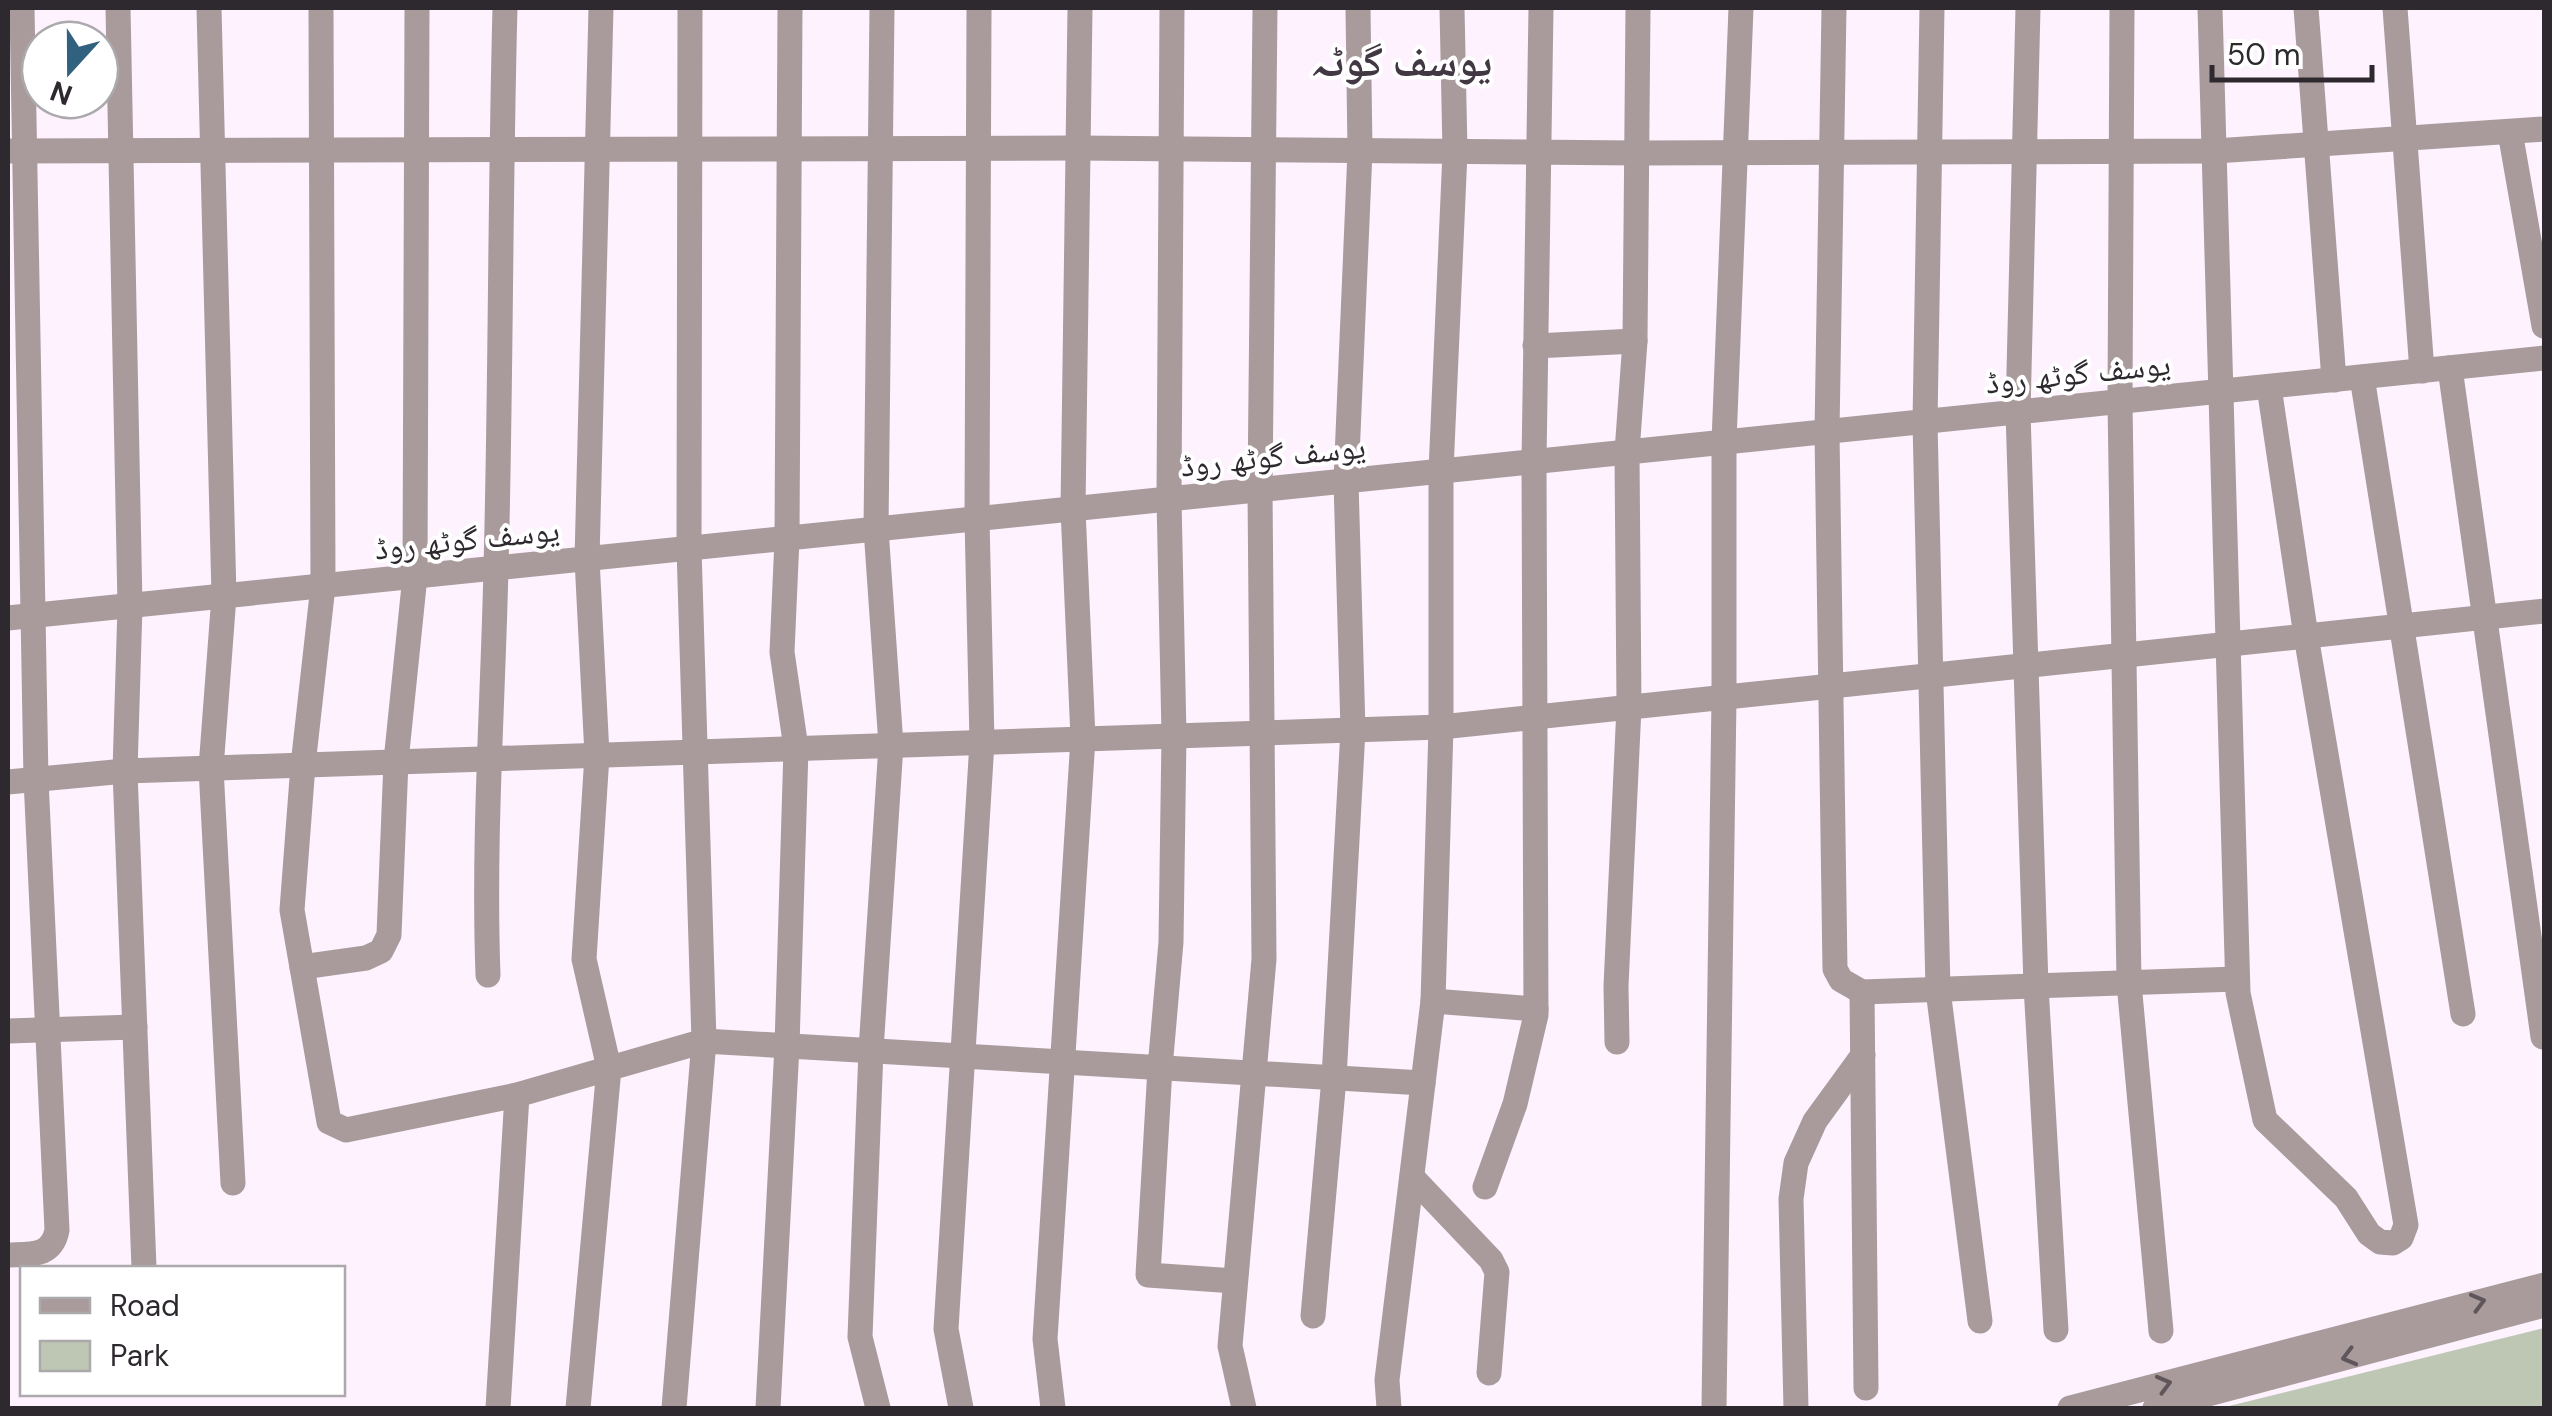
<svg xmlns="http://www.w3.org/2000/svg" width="2552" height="1416" font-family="'DM Sans','Noto Naskh Arabic',sans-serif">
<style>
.green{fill:#bdc7b4}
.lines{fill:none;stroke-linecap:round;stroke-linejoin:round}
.minor{stroke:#a99a9c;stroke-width:25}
.oneway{stroke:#5f565b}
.labels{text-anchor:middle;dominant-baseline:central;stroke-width:8;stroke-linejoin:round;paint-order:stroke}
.street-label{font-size:32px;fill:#2e292f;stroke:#fff}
.district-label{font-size:42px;font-weight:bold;fill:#423843;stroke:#fff}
</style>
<rect width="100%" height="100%" fill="#fdf2fe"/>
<!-- green -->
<polygon class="green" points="2544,1328 2544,1408 2221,1408"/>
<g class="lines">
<!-- minor -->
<g class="minor">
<polyline points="118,8 130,606 125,771 144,1268"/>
<polyline points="209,8 224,596 211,768 233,1183"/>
<polyline points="321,8 323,586 303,765 292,910 329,1122 346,1130 517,1095 704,1041 1423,1083"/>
<polyline points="1172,8 1169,499 1174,735 1171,942 1160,1068 1148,1275 1235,1281"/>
<polyline points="1834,8 1827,432 1835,969 1841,980 1862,992 2237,979"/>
<polyline points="1932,8 1925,422 1938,990 1980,1321"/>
<polyline points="2028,8 2018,412 2036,986 2056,1330"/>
<polyline points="2122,8 2120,402 2129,983 2161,1331"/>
<polyline points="2210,8 2238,993 2265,1120 2346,1198 2369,1234 2380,1242 2393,1243 2401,1238 2406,1225 2306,636 2269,387"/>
<polyline points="2306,8 2334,380"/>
<polyline points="2395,8 2422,371"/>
<polyline points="2510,132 2544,326"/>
<polyline points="8,151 1078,148 1636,153 2215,151 2544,129"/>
<polyline points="1535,346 1635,341"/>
<polyline points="2450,368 2543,1037"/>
<polyline points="2362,377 2463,1014"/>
<polyline points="8,618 2544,358"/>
<polyline points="8,782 125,771 1441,727 2544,611"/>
<polyline points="302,967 366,958 381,951 389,935 396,761 415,576 417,8"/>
<path d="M488,975C483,839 493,703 496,567C501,381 500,194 505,8"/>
<polyline points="1862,992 1866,1388"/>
<polyline points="1433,1001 1536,1009"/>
<polyline points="8,1031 135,1027"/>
<polyline points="1617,1042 1616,986 1629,707 1627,452 1635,341 1638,8"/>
<polyline points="1412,1177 1491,1260 1497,1272 1489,1373"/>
<polyline points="1485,1187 1515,1104 1536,1015 1534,462 1541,8"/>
<path d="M8,1255C31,1254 52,1257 57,1230L36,779L22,8"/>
<polyline points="1313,1316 1334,1078 1353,730 1346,481 1360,151 1358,8"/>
<polyline points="498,1408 517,1095"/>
<polyline points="578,1408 609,1068 584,959 597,755 587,559 601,8"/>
<polyline points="674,1408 704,1041 689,548 690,8"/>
<polyline points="768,1408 787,1046 796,748 782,652 787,539 790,8"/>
<polyline points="878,1408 860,1337 871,1050 891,745 876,529 882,8"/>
<polyline points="961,1408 946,1329 982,742 977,519 979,8"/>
<polyline points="1053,1408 1045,1339 1083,738 1073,509 1080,8"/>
<polyline points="1244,1408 1230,1346 1264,959 1260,490 1265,8"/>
<polyline points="1389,1408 1387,1380 1433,1001 1441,727 1441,471 1455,152 1452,8"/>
<polyline points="1714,1408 1724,697 1724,442 1741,8"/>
<polyline points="1796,1408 1791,1199 1796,1163 1815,1121 1863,1055"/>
<polyline points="2070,1408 2544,1285"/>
<polyline points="2155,1408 2544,1305"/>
</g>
</g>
<!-- one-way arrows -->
<defs><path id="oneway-chevron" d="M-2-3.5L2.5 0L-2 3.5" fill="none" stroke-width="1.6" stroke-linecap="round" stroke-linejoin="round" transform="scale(2.5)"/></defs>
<g class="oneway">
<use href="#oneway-chevron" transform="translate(2478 1302) rotate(-15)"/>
<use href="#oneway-chevron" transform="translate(2349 1357) rotate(165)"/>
<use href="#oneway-chevron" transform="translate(2164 1384) rotate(-15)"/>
</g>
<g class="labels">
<!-- street labels -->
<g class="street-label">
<text transform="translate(2078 373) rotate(-6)">یوسف گوٹھ روڈ</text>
<text transform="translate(1273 456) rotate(-6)">یوسف گوٹھ روڈ</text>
<text transform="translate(467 539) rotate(-6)">یوسف گوٹھ روڈ</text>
</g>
<!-- district labels -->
<g class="district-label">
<text x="1401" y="61">یوسف گوٹہ</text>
</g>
</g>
<!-- border -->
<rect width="2552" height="1416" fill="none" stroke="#2e292f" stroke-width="20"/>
<!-- legend -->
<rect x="20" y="1266" width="325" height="130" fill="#ffffff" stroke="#aba9ac" stroke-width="2.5"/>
<rect x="40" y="1298" width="50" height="15" fill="#a99a9c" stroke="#aba9ac" stroke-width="2.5"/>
<text x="110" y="1316" font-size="30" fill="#2e292f">Road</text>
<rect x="40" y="1341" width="50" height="30" fill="#bdc7b4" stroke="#aba9ac" stroke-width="2.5"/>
<text x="110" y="1366" font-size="30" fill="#2e292f">Park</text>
<!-- north arrow -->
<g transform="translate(70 70) rotate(201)"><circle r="48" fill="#ffffff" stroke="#aba9ac" stroke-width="2.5"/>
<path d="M0-8L18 38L0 25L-18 38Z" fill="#30617f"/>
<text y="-15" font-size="28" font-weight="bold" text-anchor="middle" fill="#2e292f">N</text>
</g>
<!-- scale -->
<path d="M2212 65v15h160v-15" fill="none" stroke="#2e292f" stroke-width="5"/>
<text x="2227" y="65" font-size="30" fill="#2e292f" stroke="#ffffff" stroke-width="8" paint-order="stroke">50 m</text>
</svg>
